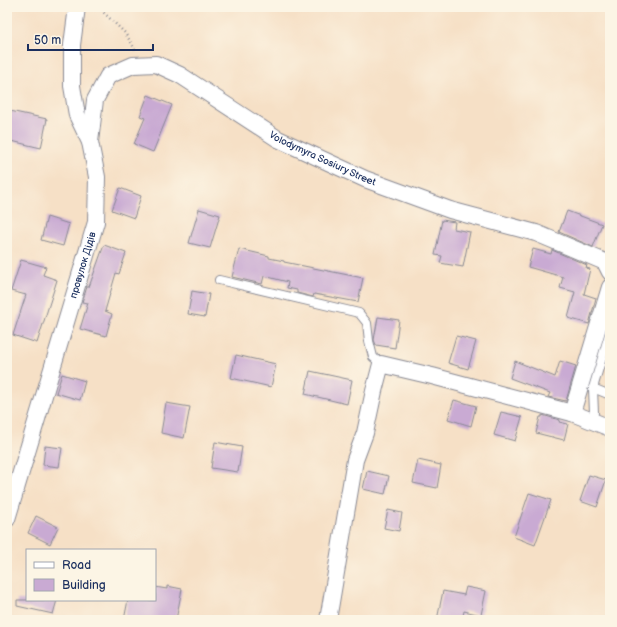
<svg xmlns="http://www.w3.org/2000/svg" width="617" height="627" font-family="'Balsamiq Sans',sans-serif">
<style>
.building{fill:#c9aad3}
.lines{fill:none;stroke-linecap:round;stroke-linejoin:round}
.service-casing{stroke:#888892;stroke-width:10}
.minor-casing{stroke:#888892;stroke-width:18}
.path{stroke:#888892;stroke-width:2.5;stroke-dasharray:1 3;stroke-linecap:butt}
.service{stroke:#fff;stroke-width:8}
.minor{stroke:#fff;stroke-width:16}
.labels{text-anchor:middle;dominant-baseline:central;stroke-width:3.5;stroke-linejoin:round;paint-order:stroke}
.street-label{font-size:10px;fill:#1b2f5e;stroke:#fcf5e5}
</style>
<rect width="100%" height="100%" fill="#fcf5e5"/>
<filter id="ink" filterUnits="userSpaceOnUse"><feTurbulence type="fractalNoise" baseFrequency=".025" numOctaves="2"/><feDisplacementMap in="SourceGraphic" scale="8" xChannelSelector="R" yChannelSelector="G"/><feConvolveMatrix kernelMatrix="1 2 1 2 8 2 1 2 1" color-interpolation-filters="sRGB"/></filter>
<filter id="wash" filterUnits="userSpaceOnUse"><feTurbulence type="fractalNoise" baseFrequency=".012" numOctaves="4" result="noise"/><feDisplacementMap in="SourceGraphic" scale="16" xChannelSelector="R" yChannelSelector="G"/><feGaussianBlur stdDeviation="0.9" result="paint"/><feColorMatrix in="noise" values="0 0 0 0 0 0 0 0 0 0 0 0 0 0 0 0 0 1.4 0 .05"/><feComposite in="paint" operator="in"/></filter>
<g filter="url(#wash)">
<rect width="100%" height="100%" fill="#f6e0c6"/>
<g id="blocks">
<!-- building -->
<g class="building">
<polygon points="148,95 172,105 153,152 134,144 145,118 140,116"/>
<polygon points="10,111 47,119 41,148 7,140 7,127"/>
<polygon points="120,188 141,196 134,218 112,210"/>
<polygon points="199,209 220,215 210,248 189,243"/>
<polygon points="567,211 602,224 593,247 559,232"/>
<polygon points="47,217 69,224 63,246 41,240"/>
<polygon points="442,220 455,222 454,229 470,232 463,267 440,263 442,256 435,255"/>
<polygon points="104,245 126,253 119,274 116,273 105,311 112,314 106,336 80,329 88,303 82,302 87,287 89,287"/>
<polygon points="239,249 269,256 269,258 284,261 284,262 363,278 358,302 314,294 313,297 297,293 297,290 287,288 288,282 264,276 262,284 232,277"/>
<polygon points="533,249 551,254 552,250 587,265 586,268 590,269 584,294 596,298 589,324 568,318 575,292 560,288 563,277 528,267"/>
<polygon points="21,260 46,267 43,275 57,280 37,343 13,335 26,295 11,291"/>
<polygon points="192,291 209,294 205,317 188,314"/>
<polygon points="378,317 399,320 395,348 376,345 374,340"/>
<polygon points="456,336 476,341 468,369 448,363"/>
<polygon points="236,355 276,364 271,387 231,378"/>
<polygon points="515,361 555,377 560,361 576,366 566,401 548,397 550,393 510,378"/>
<polygon points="310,371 352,380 347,404 305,394"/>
<polygon points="62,374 85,381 80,400 56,393"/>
<polygon points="454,400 476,406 471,426 448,419"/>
<polygon points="166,403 190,407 184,438 161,433"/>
<polygon points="501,412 522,417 515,441 494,435"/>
<polygon points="542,415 560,420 559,422 568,424 564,440 536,433 540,417 542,417"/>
<polygon points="215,442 242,447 238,472 211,468"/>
<polygon points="45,446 62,448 59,467 43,465"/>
<polygon points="418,460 441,465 437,488 413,483"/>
<polygon points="367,471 389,476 385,494 363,489"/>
<polygon points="589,475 606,480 597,507 580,501"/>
<polygon points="529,493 551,500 535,545 514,537"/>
<polygon points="388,510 402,513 399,531 384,528"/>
<polygon points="36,516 58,527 50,544 28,533"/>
<polygon points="167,586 182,589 176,620 124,620 128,600 155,600 155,587 167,589"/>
<polygon points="466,587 486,591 481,615 464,611 462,620 437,620 443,591 464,595"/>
<polygon points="17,600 57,600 53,614 17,606"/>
</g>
</g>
</g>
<g filter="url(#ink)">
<use href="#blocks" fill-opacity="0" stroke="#888892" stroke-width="1"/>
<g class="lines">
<defs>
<g id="service">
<polyline points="219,280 359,313 367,323 369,341 373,357 381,364"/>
<polyline points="610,331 593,388 610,395"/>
<polyline points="592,421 594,413 593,388"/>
</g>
<g id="minor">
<path id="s1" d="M90,142L95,100L108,76L133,65L156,64L180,75L278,139L365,179L450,210L536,233L605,262L610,272"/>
<polyline points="572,413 610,287"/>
<path id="s2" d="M7,519L96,222L97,177L90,142L77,115L72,86V45L77,7"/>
<polyline points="328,620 355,460 365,433 374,391 381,364 432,376 572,413 610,428"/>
</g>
</defs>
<!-- service casing -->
<use href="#service" class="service-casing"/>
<!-- minor casing -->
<use href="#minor" class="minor-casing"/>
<!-- path -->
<polyline class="path" points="98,7 125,33 135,49"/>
<!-- service -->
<use href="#service" class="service"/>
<!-- minor -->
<use href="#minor" class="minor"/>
</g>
</g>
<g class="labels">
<!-- street labels -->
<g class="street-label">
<text stroke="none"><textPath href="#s1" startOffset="312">Volodymyra Sosiury Street</textPath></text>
<text stroke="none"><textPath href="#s2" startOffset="265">провулок Дідів</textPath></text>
</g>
</g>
<!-- margin -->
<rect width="617" height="627" fill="none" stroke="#fcf5e5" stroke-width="24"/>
<!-- legend -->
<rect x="26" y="549" width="130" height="52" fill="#fcf5e5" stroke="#a2a6af"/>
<rect x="34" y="562" width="20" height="6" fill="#ffffff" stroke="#a2a6af"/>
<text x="62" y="569" font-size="12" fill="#1b2f5e">Road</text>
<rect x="34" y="579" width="20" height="12" fill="#c9aad3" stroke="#a2a6af"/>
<text x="62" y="589" font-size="12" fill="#1b2f5e">Building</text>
<!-- scale -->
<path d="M28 44v6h125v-6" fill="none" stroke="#1b2f5e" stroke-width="2"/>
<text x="34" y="44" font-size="12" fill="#1b2f5e" stroke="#fcf5e5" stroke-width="3" paint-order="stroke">50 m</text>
</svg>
